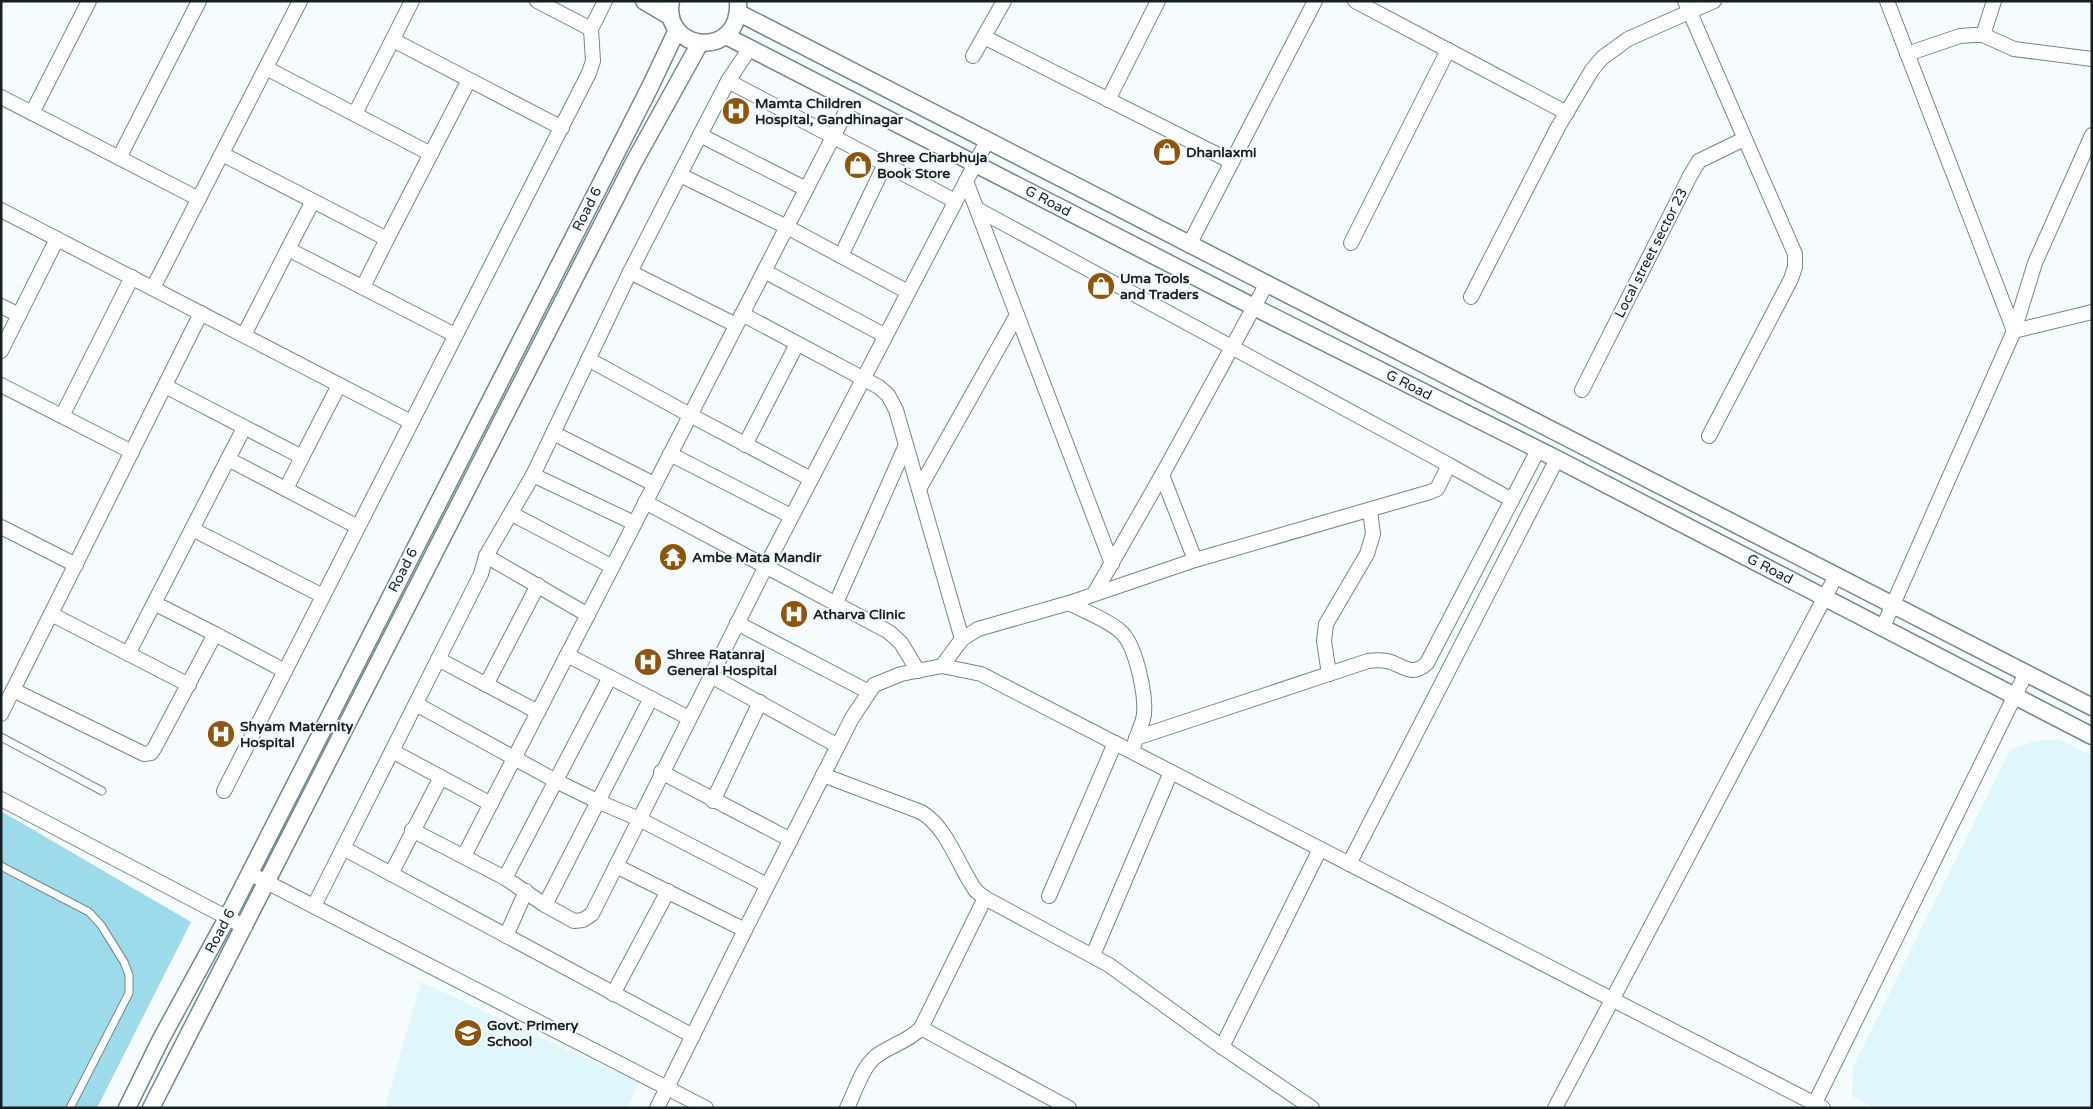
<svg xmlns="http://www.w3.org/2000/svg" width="2093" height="1109" font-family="'Varela Round',sans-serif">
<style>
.built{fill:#dff6fc}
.green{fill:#9ddbea}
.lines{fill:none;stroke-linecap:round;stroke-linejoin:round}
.service-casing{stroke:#6d888f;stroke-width:9}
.minor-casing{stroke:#6d888f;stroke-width:16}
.tertiary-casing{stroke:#6d888f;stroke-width:19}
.service{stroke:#fff;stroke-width:7}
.minor{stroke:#fff;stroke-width:14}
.tertiary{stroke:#fff;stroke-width:16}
.labels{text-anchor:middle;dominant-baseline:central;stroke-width:4;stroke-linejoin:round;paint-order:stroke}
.poi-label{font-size:14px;font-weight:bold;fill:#152023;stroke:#f6fbfd;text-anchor:start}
.street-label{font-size:14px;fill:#152023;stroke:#f6fbfd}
</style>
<rect width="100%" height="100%" fill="#f6fbfd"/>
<!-- built -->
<g class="built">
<polygon points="2059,739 2092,756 2092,1108 1875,1108 1852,1096 1853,1067 2010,750 2035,741"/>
<polygon points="421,982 639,1083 627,1108 385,1108"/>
</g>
<!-- green -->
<polygon class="green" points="1,811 191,922 97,1108 1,1108"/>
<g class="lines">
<defs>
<g id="service">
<polyline points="1,737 102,791"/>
<polyline points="1,866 89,912 101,925 124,962 129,975 129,993 70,1108"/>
</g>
<g id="minor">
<polyline points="537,1 591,29"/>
<polyline points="1355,1 1567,113"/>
<polyline points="1685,1 1795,254 1795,267 1791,279 1709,436"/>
<polyline points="1887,1 2014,331 2092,312"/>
<polyline points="1983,35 1994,1"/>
<polyline points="984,37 1232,162"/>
<polyline points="393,40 562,128"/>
<polyline points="1907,54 1960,36 1973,35 1983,35 2014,49 2092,59"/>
<polyline points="973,56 1004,1"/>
<polyline points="266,68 431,154"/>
<polyline points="728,81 955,201"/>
<polyline points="1,97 199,199"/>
<polyline points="1108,100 1158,1"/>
<polyline points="32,113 89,1"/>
<polyline points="355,114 412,1"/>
<polyline points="700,135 806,189"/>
<polyline points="222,154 387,239 469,80"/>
<polyline points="119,158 199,1"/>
<polyline points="680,175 787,227 908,292"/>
<polyline points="966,181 1112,564"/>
<polyline points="977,209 1449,465"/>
<polyline points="1,210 411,422"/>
<polyline points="1351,243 1448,50"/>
<polyline points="1189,245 1315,1"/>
<polyline points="288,249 313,201"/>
<polyline points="841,256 885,164"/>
<polyline points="764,271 884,335"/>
<polyline points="630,272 736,325"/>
<polyline points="363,287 387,239"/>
<polyline points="153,288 300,1"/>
<polyline points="1471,297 1558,127 1592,70 1602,58 1628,39 1714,1"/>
<polyline points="1,306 19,315"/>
<polyline points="201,313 13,690 144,754 151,753 155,747 215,634 285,671"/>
<polyline points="742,314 879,387 888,395 896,410 962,639"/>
<polyline points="244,335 288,249 455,335"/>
<polyline points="1,351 57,239"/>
<polyline points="588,359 690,415 811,479"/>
<polyline points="1,385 132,452"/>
<polyline points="165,386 302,457 339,385"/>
<polyline points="1582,390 1691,174 1699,161 1744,139"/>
<polyline points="62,416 132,277"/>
<polyline points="244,428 228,459 358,527"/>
<polyline points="553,433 654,484"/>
<polyline points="745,445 797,344"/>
<polyline points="670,454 791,516"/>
<polyline points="533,475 634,523"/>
<polyline points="286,489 302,457"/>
<polyline points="919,489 1017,315"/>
<polyline points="645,502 889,632 901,643 918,671"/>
<polyline points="512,514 611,566"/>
<polyline points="1,527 76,565"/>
<polyline points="192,529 323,596"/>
<polyline points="486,556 533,475 630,272 700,135 728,81 750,48"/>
<polyline points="1195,560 1162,475 1266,285"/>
<polyline points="1094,594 1162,475"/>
<polyline points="154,603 215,634"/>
<polyline points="836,603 906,445"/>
<path d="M1069,603C1084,611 1108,620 1120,631C1136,644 1146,695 1144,715C1142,725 1137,735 1134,745"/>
<polyline points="51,614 189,685"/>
<polyline points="737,623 869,692"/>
<polyline points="1883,627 2014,331 2035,263 2092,135"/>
<polyline points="128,654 228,459"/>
<polyline points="567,655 689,718"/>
<polyline points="438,659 538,712"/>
<polyline points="942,666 962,639 978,629 1069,603 1195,560 1430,492 1437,489 1449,465 1512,500"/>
<polyline points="1329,674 1324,641 1326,624 1367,554 1373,534 1370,510"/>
<polyline points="711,676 838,746"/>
<polyline points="486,685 538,585"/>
<polyline points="416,704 556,781 597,801 639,819 767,885"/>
<polyline points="1,714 13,690"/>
<path d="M1136,738L1368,661C1375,660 1381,660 1387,661C1404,665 1411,678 1427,663L1538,450"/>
<polyline points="392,751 491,804"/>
<polyline points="661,772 791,840"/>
<path d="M823,775L921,812C948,828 958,866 976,891L985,898L1109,965L1222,1047L1312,1108"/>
<polyline points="224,791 589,73 593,61 591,29 605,1"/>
<polyline points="1,799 245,927"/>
<polyline points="713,801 760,702"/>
<polyline points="412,830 505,878 545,905 574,921 583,920 592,914 766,566 987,141"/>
<polyline points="343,848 693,1036"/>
<polyline points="464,856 852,100"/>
<polyline points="1349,864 1557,459"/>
<polyline points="616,866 745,930"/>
<polyline points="249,873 706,1108"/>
<polyline points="391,874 441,777"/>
<polyline points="505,878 610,677"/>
<polyline points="1049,896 1115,743"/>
<polyline points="545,905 651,698"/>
<polyline points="314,906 481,574 486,556 588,615"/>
<polyline points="506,936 526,891"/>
<polyline points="1093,955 1171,772"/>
<polyline points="613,994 668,891"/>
<polyline points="921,1028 1069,1108"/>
<polyline points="1222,1047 1320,849"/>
<polyline points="1815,1103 2026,673"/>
<polyline points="657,1108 745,930 852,718 874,685 901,674 942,666 981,674 1823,1108"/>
<path d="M847,1108C855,1092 862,1068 875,1057C890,1045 908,1042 921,1028L985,898"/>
<polyline points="1555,1108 1836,576"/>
</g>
<g id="tertiary">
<polyline points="644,1 671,17"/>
<path d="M671,1C661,52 742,61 738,1"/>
<polyline points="739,13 2092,707"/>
<polyline points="726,36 1254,307 1557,459 2092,736"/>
<polyline points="127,1108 161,1039 227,918 649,89 677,30"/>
<polyline points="151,1108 634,162 700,43"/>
</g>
</defs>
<!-- service casing -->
<use href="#service" class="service-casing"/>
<!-- minor casing -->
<use href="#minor" class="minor-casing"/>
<!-- tertiary casing -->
<use href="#tertiary" class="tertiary-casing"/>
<!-- service -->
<use href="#service" class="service"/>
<!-- minor -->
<use href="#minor" class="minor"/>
<!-- tertiary -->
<use href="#tertiary" class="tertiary"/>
</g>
<!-- icons -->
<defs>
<symbol id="hospital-disc" viewBox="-11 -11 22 22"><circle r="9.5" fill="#8e550f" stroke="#f6fbfd"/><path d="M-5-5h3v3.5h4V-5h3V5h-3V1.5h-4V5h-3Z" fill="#fff"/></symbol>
<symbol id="shop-disc" viewBox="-11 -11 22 22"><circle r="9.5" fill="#8e550f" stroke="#f6fbfd"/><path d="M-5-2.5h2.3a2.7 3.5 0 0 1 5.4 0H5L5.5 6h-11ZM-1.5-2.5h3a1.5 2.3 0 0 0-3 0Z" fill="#fff"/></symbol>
<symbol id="temple-disc" viewBox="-11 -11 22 22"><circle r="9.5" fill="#8e550f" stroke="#f6fbfd"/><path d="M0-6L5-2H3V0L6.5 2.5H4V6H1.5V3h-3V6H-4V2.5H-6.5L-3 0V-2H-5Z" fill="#fff"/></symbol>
<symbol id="school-disc" viewBox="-11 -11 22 22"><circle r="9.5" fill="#8e550f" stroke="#f6fbfd"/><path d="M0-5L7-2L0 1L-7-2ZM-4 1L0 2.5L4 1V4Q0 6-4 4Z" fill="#fff"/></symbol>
</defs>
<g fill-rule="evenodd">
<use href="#hospital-disc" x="720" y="95" width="32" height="32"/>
<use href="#shop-disc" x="1151" y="136" width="32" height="32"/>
<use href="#shop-disc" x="842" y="149" width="32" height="32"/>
<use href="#shop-disc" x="1085" y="270" width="32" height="32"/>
<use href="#temple-disc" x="657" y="541" width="32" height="32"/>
<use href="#hospital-disc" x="778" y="598" width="32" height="32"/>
<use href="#hospital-disc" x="632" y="646" width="32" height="32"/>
<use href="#hospital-disc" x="205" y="718" width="32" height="32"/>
<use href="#school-disc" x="452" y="1017" width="32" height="32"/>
</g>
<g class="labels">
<!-- poi labels -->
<g class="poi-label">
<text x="755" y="103">Mamta Children<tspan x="755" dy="16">Hospital, Gandhinagar</tspan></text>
<text x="1186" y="152">Dhanlaxmi</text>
<text x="877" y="157">Shree Charbhuja<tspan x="877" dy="16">Book Store</tspan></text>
<text x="1120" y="278">Uma Tools<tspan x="1120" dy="16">and Traders</tspan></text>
<text x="692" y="557">Ambe Mata Mandir</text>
<text x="813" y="614">Atharva Clinic</text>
<text x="667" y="654">Shree Ratanraj<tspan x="667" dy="16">General Hospital</tspan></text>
<text x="240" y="726">Shyam Maternity<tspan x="240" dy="16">Hospital</tspan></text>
<text x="487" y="1025">Govt. Primery<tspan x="487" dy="16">School</tspan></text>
</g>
<!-- street labels -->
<g class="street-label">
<text transform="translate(1048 201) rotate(28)">G Road</text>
<text transform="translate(587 209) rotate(-63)">Road 6</text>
<text transform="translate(1651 253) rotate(-63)">Local street sector 23</text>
<text transform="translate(1409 385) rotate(27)">G Road</text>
<text transform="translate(1770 569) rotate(27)">G Road</text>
<text transform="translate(403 570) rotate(-63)">Road 6</text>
<text transform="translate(220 931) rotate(-62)">Road 6</text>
</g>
</g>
<!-- border -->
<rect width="2093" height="1109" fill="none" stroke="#152023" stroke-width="5"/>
</svg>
